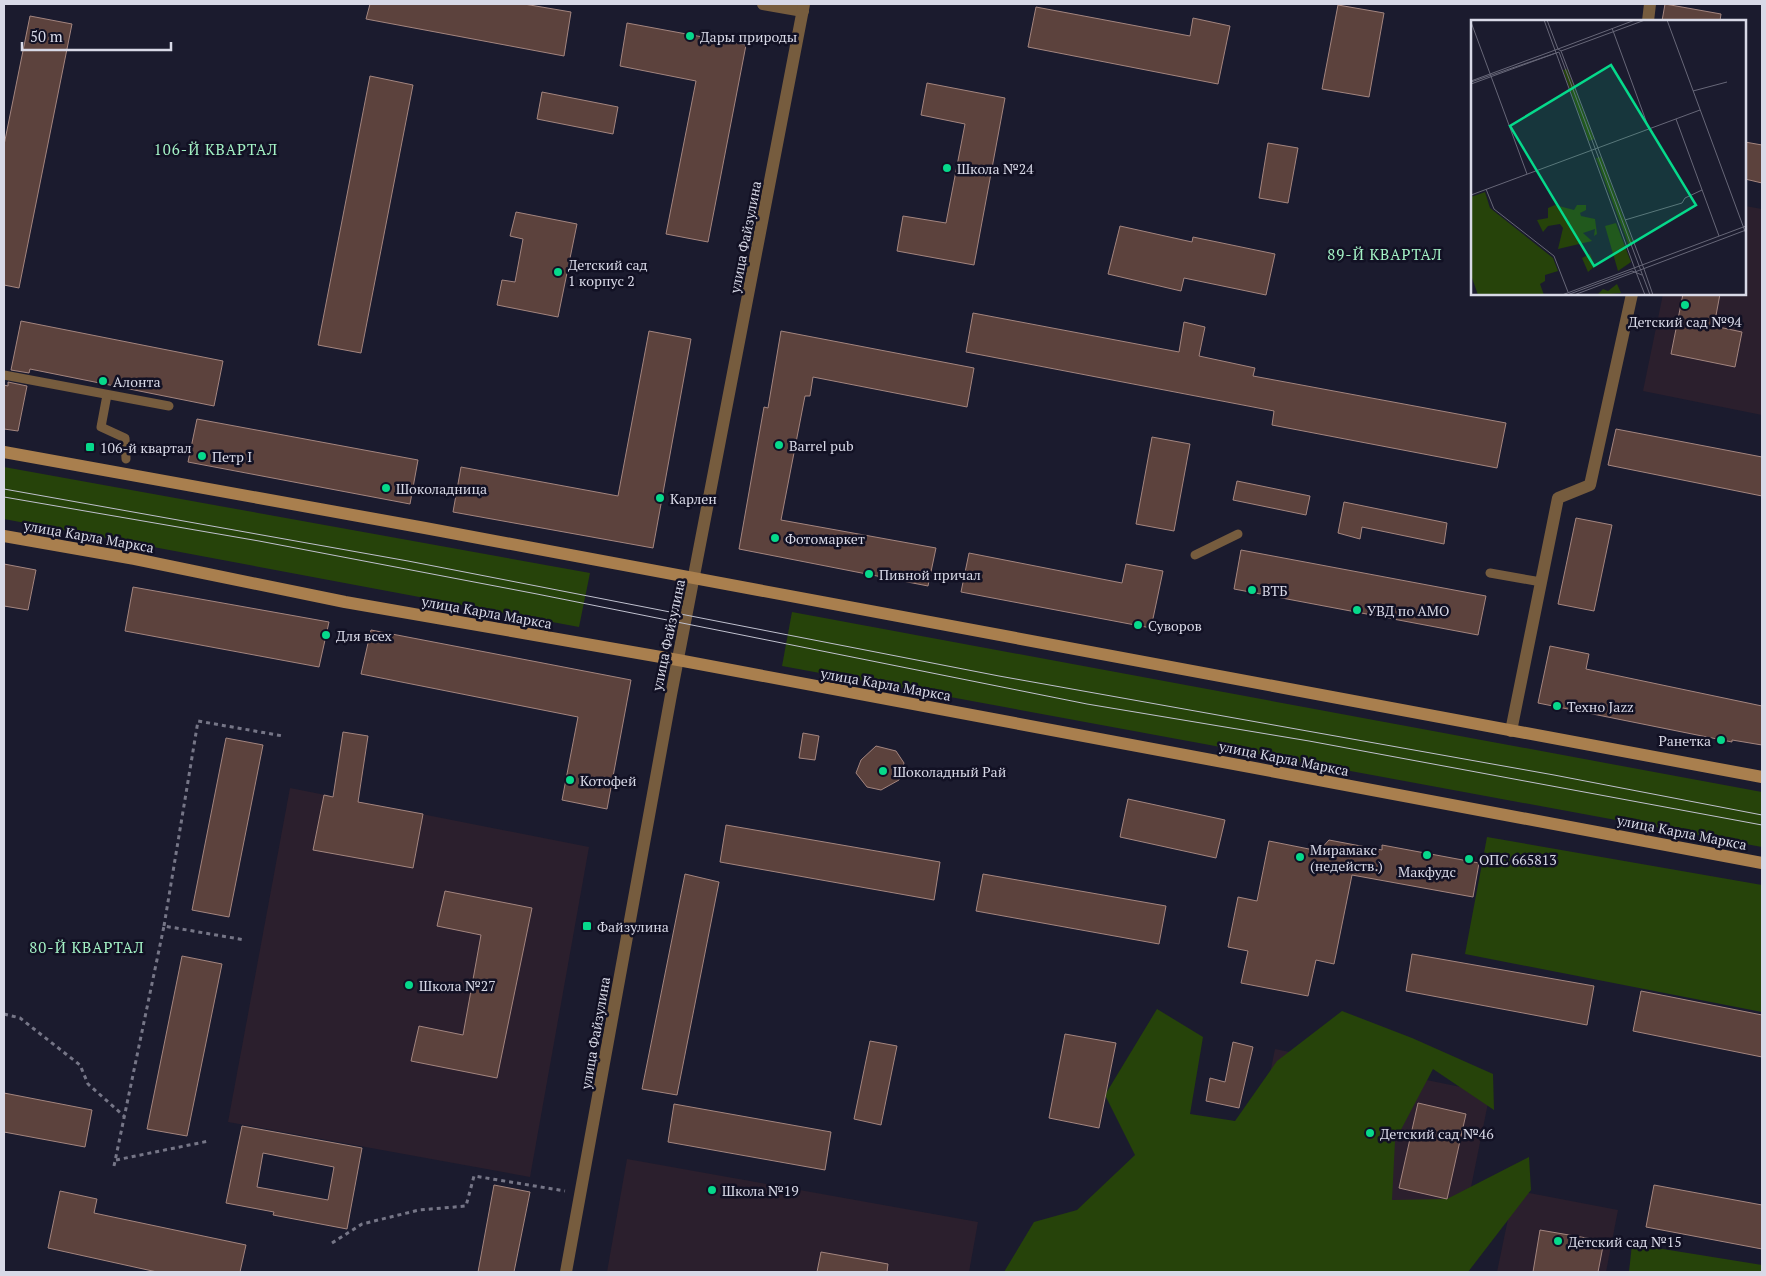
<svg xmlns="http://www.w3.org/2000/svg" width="1766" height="1276" font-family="'PT Serif',serif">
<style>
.education{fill:#2b1f2d}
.green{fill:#26430a}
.building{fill:#5c423d;stroke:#a3857f;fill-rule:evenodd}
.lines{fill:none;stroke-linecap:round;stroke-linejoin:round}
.path{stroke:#767687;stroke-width:3;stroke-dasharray:4 4;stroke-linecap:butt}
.lane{stroke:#765c3e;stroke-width:9}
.street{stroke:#765c3e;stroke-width:12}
.secondary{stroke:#a97f4e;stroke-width:12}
.tram{stroke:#c0c1cf;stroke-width:1}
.poi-dot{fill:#06d98b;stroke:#121124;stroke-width:2}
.labels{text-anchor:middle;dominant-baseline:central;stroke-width:5;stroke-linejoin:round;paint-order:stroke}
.poi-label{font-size:14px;fill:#d8d9e7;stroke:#121124;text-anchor:start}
.street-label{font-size:14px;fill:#d8d9e7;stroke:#121124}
.neighbourhood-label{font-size:15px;letter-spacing:1px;fill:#a4f3c6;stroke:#121124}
.inset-road{fill:none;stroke:#676778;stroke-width:1}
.view{fill:#06d98b;fill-opacity:0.15;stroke:#06d98b;stroke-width:2.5}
.inset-edge{fill:none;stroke:#d8d9e7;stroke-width:2.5}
</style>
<rect width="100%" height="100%" fill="#1b1b2e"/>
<!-- education -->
<g class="education">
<polygon points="1745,206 1762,209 1762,415 1643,391 1663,294 1745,294"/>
<polygon points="290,788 589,847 530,1177 228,1122"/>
<polygon points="1275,1049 1490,1093 1465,1217 1250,1174"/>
<polygon points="627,1159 978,1222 969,1272 607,1272"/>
<polygon points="1514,1190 1618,1210 1606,1272 1497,1272"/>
</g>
<!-- green -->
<g class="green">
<polygon points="4,467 590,573 579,627 4,519"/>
<polygon points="792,612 1762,792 1762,847 782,666"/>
<polygon points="1487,837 1762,885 1762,1012 1465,954"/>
<polygon points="1157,1009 1203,1037 1190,1114 1235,1121 1277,1061 1342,1011 1412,1038 1493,1074 1494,1110 1433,1069 1395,1141 1392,1200 1447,1199 1529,1157 1531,1190 1468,1272 1004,1272 1034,1222 1077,1210 1135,1155 1105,1095"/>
<polygon points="1632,1244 1762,1265 1762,1272 1629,1272"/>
</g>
<!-- building -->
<g class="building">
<polygon points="370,4 524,4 571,12 564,56 366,19"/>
<polygon points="1665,4 1721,14 1720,21 1662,21"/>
<polygon points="1338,5 1384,13 1369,97 1322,89"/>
<polygon points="1036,7 1190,36 1193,18 1230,26 1218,84 1028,47"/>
<polygon points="30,16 72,24 19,288 4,285 4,145"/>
<polygon points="627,23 746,45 708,242 666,234 696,81 620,66"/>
<polygon points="370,76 413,85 361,353 318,345"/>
<polygon points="927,83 1005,98 974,265 897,251 903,216 946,223 965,124 921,115"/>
<polygon points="542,92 618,107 613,134 537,119"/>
<polygon points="1745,142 1762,145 1762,183 1745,179"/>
<polygon points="1268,143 1298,148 1288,203 1259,198"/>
<polygon points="516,212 577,224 558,317 497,305 502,280 515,282 523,239 510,236"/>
<polygon points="1120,226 1192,242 1193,237 1275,254 1266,295 1184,278 1181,291 1108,274"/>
<polygon points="1683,294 1720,294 1714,326 1742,332 1735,367 1671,354"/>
<polygon points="973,313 1179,352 1184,322 1205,327 1199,356 1255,368 1253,376 1506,423 1497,468 1272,425 1274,411 966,352"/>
<polygon points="21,321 223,361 214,406 30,369 29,373 11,370"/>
<polygon points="649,331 691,339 653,548 453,512 461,467 618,496"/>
<polygon points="781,331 974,368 967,407 813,377 810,396 805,396 781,520 936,548 928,586 739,549 764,407 768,408"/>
<polygon points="8,382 27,386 18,431 4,429 4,385 8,386"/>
<polygon points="197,419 418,460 410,504 188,462"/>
<polygon points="1616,429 1762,457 1762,496 1608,465"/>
<polygon points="1152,437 1190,444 1174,531 1136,524"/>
<polygon points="1237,481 1310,496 1306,515 1233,500"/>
<polygon points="1344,502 1447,523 1444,544 1362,527 1360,539 1338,533"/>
<polygon points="1576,518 1612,525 1594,611 1558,604"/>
<polygon points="1241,550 1486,596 1478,635 1234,589"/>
<polygon points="969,553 1122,583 1126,564 1163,571 1151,628 961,592"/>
<polygon points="4,564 36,570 28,610 4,606"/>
<polygon points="133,587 329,622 319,667 125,631"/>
<polygon points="371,630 631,680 607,809 562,800 578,717 361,674"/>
<polygon points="1550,646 1589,654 1586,669 1762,706 1762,745 1732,740 1732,742 1538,703"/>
<polygon points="343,732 368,736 358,802 423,814 413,868 313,850 324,795 333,797"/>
<polygon points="803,733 819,736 815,760 799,758"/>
<polygon points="226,738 263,745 229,917 192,910"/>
<polygon points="876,746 896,751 904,763 899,780 881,790 867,787 856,773 861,760"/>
<polygon points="1128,799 1225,820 1216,858 1120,837"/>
<polygon points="726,825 940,862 934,900 720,862"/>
<polygon points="1329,840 1382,850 1382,845 1479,863 1473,897 1352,875 1334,964 1316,960 1308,996 1241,983 1248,951 1228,947 1238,897 1257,901 1269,841 1319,851"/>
<polygon points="685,874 719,882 677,1095 642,1089"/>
<polygon points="983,874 1166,906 1159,944 976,911"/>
<polygon points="445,891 532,908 497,1078 411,1061 419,1026 463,1035 481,935 437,926"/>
<polygon points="1412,954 1594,986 1587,1025 1406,991"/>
<polygon points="182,956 222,964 187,1136 147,1129"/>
<polygon points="1641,991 1762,1015 1762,1057 1633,1031"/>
<polygon points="1065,1034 1116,1043 1099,1128 1049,1118"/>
<polygon points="870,1041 897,1046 881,1125 854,1119"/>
<polygon points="1233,1042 1253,1047 1239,1108 1206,1101 1210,1078 1225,1082"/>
<polygon points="4,1093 92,1110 85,1147 4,1132"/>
<polygon points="1418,1103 1466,1114 1447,1199 1399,1188"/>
<polygon points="674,1104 831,1132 825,1170 668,1142"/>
<path d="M242,1126L362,1148L347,1229L273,1215L274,1212L226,1203ZM263,1153L334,1167L328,1200L257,1187Z"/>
<polygon points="494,1185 530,1192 514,1272 478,1272"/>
<polygon points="1654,1185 1762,1205 1762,1249 1646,1227"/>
<polygon points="60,1191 97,1199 94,1213 246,1245 240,1272 157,1272 48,1248"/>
<polygon points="1540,1230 1604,1241 1598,1272 1533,1272"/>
<polygon points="821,1252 888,1264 887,1272 817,1272"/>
</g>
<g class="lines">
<!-- path -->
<g class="path">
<polyline points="164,926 198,721 283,736"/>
<polyline points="4,1014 20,1018 80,1065 88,1084 124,1116"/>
<polyline points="116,1160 209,1141"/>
<polyline points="114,1166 164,926 245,940"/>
<polyline points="332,1243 362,1224 419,1210 466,1206 474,1176 565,1191"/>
</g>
<!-- lane -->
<g class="lane">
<polyline points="4,375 169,406"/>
<polyline points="107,395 101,427 125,438 126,459"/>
<polyline points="1195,555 1238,534"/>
<polyline points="1490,573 1541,582"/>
</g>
<!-- street -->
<g class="street">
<polyline points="763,4 803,11"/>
<polyline points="1648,21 1650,4"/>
<polyline points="1511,731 1558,498 1590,485 1632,294"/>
<polyline points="566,1272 671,695 804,4"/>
</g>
<!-- secondary -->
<g class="secondary">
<polyline points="4,452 425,528 1762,777"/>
<polyline points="4,536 135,559 345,602 678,660 1762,863"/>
</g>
<!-- tram -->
<g class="tram">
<polyline points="4,489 408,561 999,676 1554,775 1762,815"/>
<polyline points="4,497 259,541 537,594 1087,704 1309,741 1762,825"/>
</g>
</g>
<!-- markers -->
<g class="poi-dot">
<circle cx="690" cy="36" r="5"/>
<circle cx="947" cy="168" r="5"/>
<circle cx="558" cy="272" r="5"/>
<circle cx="1685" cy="305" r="5"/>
<circle cx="103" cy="381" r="5"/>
<circle cx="779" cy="445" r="5"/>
<rect x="85" y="442" width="10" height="10" rx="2.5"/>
<circle cx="202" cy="456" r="5"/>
<circle cx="386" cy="488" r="5"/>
<circle cx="660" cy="498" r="5"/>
<circle cx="775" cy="538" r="5"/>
<circle cx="869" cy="574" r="5"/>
<circle cx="1252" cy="590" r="5"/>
<circle cx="1357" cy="610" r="5"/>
<circle cx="1138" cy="625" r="5"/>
<circle cx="326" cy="635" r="5"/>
<circle cx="1557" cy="706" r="5"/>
<circle cx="1721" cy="740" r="5"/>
<circle cx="883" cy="771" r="5"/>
<circle cx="570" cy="780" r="5"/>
<circle cx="1427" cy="855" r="5"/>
<circle cx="1300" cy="857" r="5"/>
<circle cx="1469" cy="859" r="5"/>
<rect x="582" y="921" width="10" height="10" rx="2.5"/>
<circle cx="409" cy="985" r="5"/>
<circle cx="1370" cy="1133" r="5"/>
<circle cx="712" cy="1190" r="5"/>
<circle cx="1558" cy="1241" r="5"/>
</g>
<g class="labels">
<!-- poi labels -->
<g class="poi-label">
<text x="700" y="36">Дары природы</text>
<text x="957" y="168">Школа №24</text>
<text x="568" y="264">Детский сад<tspan x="568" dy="16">1 корпус 2</tspan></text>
<text x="1685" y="321" text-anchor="middle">Детский сад №94</text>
<text x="113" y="381">Алонта</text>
<text x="789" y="445">Barrel pub</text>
<text x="100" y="447">106-й квартал</text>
<text x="212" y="456">Петр I</text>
<text x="396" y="488">Шоколадница</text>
<text x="670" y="498">Карлен</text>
<text x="785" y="538">Фотомаркет</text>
<text x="879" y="574">Пивной причал</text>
<text x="1262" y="590">ВТБ</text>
<text x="1367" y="610">УВД по АМО</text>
<text x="1148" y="625">Суворов</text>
<text x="336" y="635">Для всех</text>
<text x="1567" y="706">Техно Jazz</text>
<text x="1711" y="740" text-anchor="end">Ранетка</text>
<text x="893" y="771">Шоколадный Рай</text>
<text x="580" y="780">Котофей</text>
<text x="1310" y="849">Мирамакс<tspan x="1310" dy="16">(недейств.)</tspan></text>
<text x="1479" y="859">ОПС 665813</text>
<text x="1427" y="871" text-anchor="middle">Макфудс</text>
<text x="597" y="926">Файзулина</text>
<text x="419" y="985">Школа №27</text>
<text x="1380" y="1133">Детский сад №46</text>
<text x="722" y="1190">Школа №19</text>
<text x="1568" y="1241">Детский сад №15</text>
</g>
<!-- street labels -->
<g class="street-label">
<text transform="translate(745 237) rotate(-79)">улица Файзулина</text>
<text transform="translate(89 536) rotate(10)">улица Карла Маркса</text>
<text transform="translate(487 612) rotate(10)">улица Карла Маркса</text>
<text transform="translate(668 635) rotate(-78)">улица Файзулина</text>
<text transform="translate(886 684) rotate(10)">улица Карла Маркса</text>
<text transform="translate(1284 758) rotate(11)">улица Карла Маркса</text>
<text transform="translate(1682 832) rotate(11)">улица Карла Маркса</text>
<text transform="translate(595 1033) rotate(-80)">улица Файзулина</text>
</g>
<!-- neighbourhood labels -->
<g class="neighbourhood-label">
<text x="216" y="149">106-Й КВАРТАЛ</text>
<text x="1385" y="254">89-Й КВАРТАЛ</text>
<text x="87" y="947">80-Й КВАРТАЛ</text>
</g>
</g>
<!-- overview -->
<g transform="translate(1471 20)">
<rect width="275" height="275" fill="#1b1b2e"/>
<path d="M96,49L123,119L118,121L92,50ZM130,137L162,224L158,226L125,138ZM14,172L19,188L82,238L87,251L74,255V261L69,264L73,275H7L0,255V177ZM84,185L103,190L106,185H115V190L109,193L110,196L124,199L126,214L123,216L124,209L112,213L121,221L87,229L92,208L89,204L77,206L72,212L66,200L77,198V188ZM145,203L160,242L147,251L134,206ZM119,234L124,246L117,252L111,238ZM146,264L150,273L126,275L132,269L137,271Z" fill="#26430a"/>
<path class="inset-road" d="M73,0L84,30M76,0L87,29L164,0M196,0L275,214M0,2L56,154M141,8L178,109M84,30L165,252M90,31L174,0M0,61L87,29L90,31L173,249M0,62L88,32L179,275M0,64L85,33M222,71L256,62M205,99L248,216M15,169L23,189L83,236L97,272M0,175L229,90M154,200L211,183L214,178L231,170M173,249L182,275M165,252L174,275M91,275L275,206M96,275L161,251L171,255M103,275L275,210"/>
<path class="view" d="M140,45L225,185L123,246L39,106Z"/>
<rect width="275" height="275" class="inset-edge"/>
</g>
<!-- border -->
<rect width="1766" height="1276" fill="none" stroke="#d8d9e7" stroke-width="10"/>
<!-- scale -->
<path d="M22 42v8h149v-8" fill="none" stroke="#d8d9e7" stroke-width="2.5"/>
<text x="30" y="42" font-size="15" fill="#d8d9e7" stroke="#121124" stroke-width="4" paint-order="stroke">50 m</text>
</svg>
